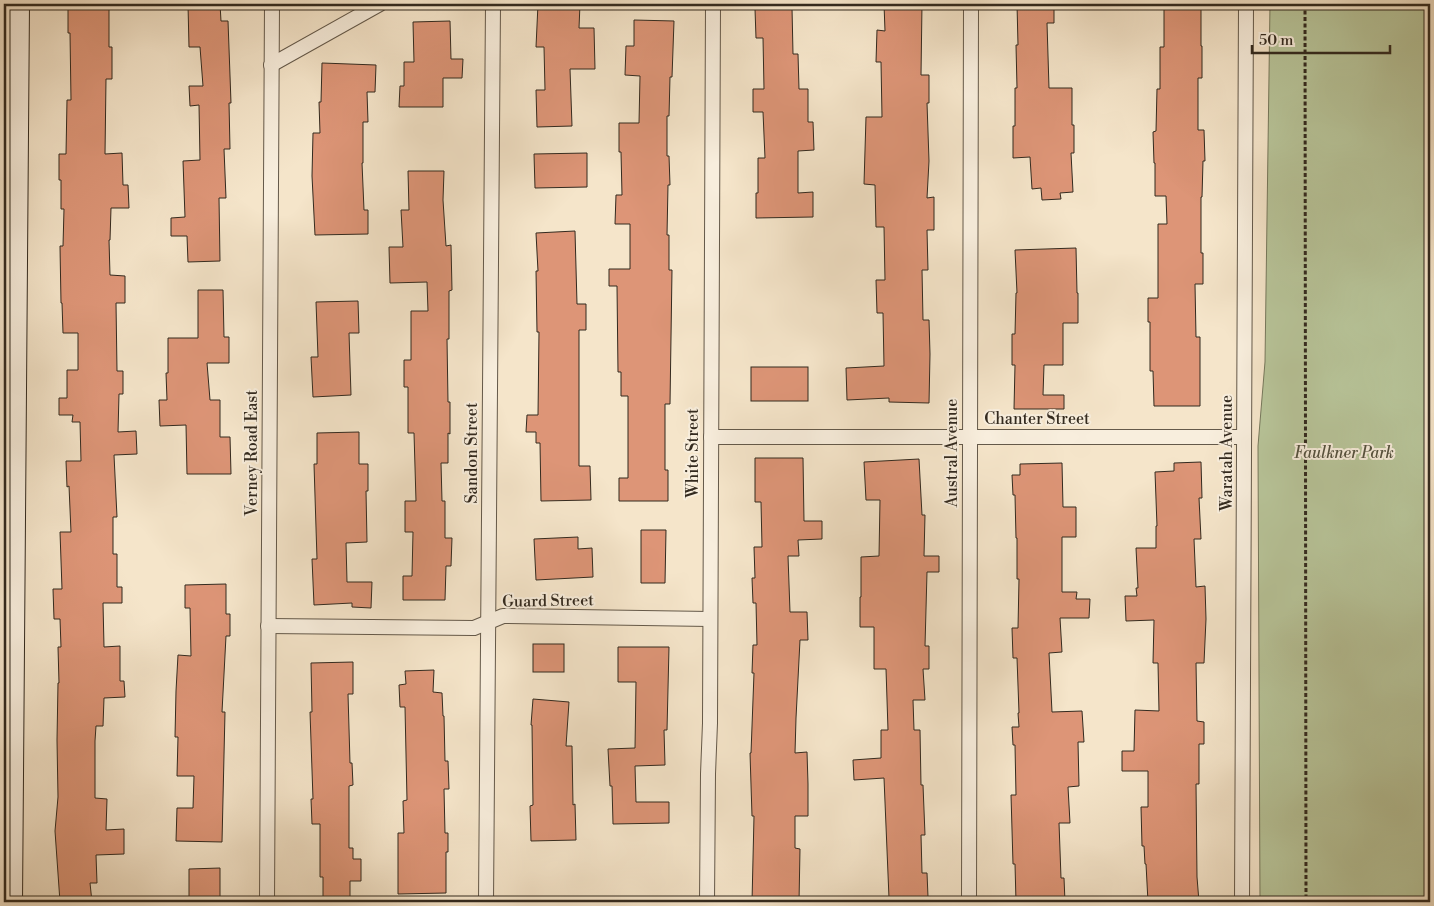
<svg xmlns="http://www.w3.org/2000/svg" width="1434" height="906" font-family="'Libre Bodoni',serif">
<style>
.green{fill:#b8c59a;stroke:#76785c}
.building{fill:#dd9577;stroke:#332a1f}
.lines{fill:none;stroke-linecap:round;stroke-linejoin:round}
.street-casing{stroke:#64594a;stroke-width:16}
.secondary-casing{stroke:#332a1f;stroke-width:22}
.path{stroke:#332a1f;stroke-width:3;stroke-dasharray:4 2.5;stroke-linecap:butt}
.street{stroke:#f8eedd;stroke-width:14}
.secondary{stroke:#f8eedd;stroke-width:20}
.labels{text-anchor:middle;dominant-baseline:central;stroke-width:4;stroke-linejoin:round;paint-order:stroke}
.street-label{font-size:16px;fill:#332a1f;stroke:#f8eedd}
.park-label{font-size:16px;font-style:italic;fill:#54513e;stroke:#f8eedd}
</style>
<rect width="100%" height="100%" fill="#f5e5ca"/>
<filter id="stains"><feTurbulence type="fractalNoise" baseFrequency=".004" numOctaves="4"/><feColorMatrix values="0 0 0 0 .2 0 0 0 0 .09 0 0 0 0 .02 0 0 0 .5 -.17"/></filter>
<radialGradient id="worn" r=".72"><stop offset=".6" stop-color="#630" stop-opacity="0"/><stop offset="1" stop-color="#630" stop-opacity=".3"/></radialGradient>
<!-- green -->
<polygon class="green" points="1270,4 1430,4 1430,902 1260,902 1258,446 1265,362"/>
<!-- building -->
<g class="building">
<polygon points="220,4 221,21 228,21 231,103 229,103 230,149 224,149 226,198 219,198 220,261 188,262 187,236 171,236 171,218 185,217 183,161 200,160 199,105 190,106 189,86 203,86 200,47 189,47 188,5"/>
<polygon points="538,4 580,4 579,28 594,28 595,69 570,69 572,126 537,127 536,90 545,90 544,47 536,47"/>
<polygon points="884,4 922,4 921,75 929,75 929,103 927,103 929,161 927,198 934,197 934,230 927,230 928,270 922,270 923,320 929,320 930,354 929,403 889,402 889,398 847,400 846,368 884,366 883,313 877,313 876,280 885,280 884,227 876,227 875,185 864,184 866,117 882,117 881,62 876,62 877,30 885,31"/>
<polygon points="1017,4 1054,4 1054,23 1047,23 1049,88 1072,88 1072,125 1074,125 1074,153 1071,153 1073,192 1060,193 1061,199 1042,200 1041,188 1032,189 1030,157 1013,158 1013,126 1015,126 1015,88 1017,88 1016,45 1018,45"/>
<polygon points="1164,4 1201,4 1201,46 1202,46 1202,78 1198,78 1198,130 1204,130 1205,161 1203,161 1202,197 1201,197 1201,253 1203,253 1203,284 1195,284 1196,337 1200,337 1200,406 1154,406 1153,371 1150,371 1150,322 1148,322 1148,298 1158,298 1158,224 1167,224 1166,196 1155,196 1155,163 1154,163 1153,132 1156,131 1157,89 1160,89 1160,47 1164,47"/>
<polygon points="68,6 109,6 109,47 112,47 112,79 106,79 105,154 122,153 123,185 128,185 129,208 111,208 110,240 109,240 110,275 125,276 125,303 116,303 117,371 123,371 123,394 119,394 118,432 136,431 137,454 114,455 117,517 113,517 113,554 117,554 117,587 122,587 122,603 103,603 104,647 120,646 120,681 124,681 125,697 104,698 103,726 96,726 95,741 95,798 107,799 106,830 124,829 124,854 96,855 97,883 90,883 92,902 60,902 55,831 58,797 57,740 58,683 59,683 58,647 61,647 60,619 54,619 53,589 62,589 60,532 71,532 69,486 67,487 66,461 81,461 80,422 72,422 73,415 59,415 59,398 67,398 67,370 78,370 78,333 63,333 62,303 61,303 60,246 63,246 64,209 61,209 61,180 59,180 59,154 66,154 67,100 71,100 70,33 68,33"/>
<polygon points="792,8 793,54 798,54 799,89 808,89 808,122 813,122 814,150 798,151 798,193 813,192 813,217 756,218 756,193 758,193 758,158 765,158 763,112 753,112 753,89 764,89 763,38 756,38 755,9"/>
<polygon points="634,20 674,21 672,77 670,77 669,116 667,116 667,156 669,156 670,185 668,185 667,235 669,235 669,270 672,270 670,404 665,404 665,470 668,470 668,501 619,501 619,478 628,478 628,396 621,396 621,372 618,372 617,286 609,286 609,269 630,269 630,224 615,224 616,195 622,195 621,152 619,152 619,123 639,123 640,76 625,75 626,46 634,46"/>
<polygon points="450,21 451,59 463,59 462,78 443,78 443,107 399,107 400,86 404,86 404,62 414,62 413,22"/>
<polygon points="322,63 376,65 375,92 367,92 368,122 363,122 363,163 362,163 364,210 368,210 368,234 315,235 312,176 313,133 320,133 319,102 321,102"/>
<polygon points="587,153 587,187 535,188 534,154"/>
<polygon points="408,171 444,171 443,200 446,246 451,245 452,290 449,291 449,339 447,339 448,402 450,402 450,434 448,433 448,463 441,463 442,501 445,501 445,538 452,538 451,566 446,566 445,600 403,600 403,576 412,576 413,532 405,532 405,501 416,501 414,433 408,433 408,387 404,387 404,360 411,360 411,311 428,311 427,282 390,283 389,247 403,247 401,210 409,210"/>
<polygon points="575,231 577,304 586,304 586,330 579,330 579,466 590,466 591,500 541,501 540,443 536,443 536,432 526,432 527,415 538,415 539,332 537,332 536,271 538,271 536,233"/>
<polygon points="1076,248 1077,293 1078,293 1078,323 1063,323 1063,365 1044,365 1043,395 1064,395 1064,409 1014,409 1015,365 1012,365 1012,334 1015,334 1016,293 1017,293 1015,250"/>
<polygon points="198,290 223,290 224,337 229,337 229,363 207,363 210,400 220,400 220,437 230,437 231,474 187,474 186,425 160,426 159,400 167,400 166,373 168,373 168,338 198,338"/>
<polygon points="358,301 359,333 349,333 351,395 313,397 311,357 318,357 316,302"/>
<rect x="751" y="367" width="57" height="34"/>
<polygon points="359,432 359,464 368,464 368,491 366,491 367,542 346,543 347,582 372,582 371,608 352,607 352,603 314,605 312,559 317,559 314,464 317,464 317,433"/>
<polygon points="755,458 803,458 804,521 822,521 822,539 798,540 799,556 788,556 790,612 807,612 808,640 800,640 796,718 795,753 807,752 808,784 808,816 795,816 795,848 800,849 799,902 752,902 754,816 752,816 750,753 751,753 754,673 752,673 753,645 757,645 756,603 753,603 752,578 755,578 754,547 762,547 761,502 755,502"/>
<polygon points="919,459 922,515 925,515 924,556 939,556 939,572 927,572 925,646 929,646 929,669 923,669 925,700 913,700 914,730 920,730 921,785 923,785 925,835 921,835 922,873 927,873 928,897 889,898 884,778 854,780 853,760 881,758 881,730 888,730 886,669 874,669 874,627 860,627 860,597 861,597 861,557 879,556 880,500 866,500 864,462"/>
<polygon points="1201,462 1202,498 1199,498 1201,539 1194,539 1196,587 1205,586 1206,619 1204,663 1196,663 1197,721 1204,722 1204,744 1199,744 1199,784 1196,784 1197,877 1199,902 1148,902 1146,864 1145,864 1144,846 1142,846 1141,807 1148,807 1148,771 1122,771 1122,751 1134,751 1135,710 1159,711 1158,663 1153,663 1154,620 1126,621 1125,596 1137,596 1136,588 1138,588 1136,548 1156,548 1156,526 1157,526 1155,472 1174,471 1174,463"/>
<polygon points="1062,463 1063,507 1076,507 1076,537 1062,537 1062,592 1077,592 1076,599 1090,599 1089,618 1060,618 1062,652 1049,653 1052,712 1082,711 1084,742 1078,742 1079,786 1068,787 1070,823 1059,823 1061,878 1064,878 1065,902 1016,902 1015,864 1013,864 1011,795 1016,795 1015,745 1013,745 1012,727 1019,727 1018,713 1019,713 1017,658 1013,658 1012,628 1018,628 1019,579 1017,579 1017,538 1016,538 1015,495 1013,495 1012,475 1020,475 1020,464"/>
<polygon points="641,530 666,530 665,583 641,583"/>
<polygon points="578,537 578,549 592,548 593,577 536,580 534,539"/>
<polygon points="226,584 226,614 230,614 230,636 226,636 222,712 225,712 222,842 176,841 177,808 193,808 194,776 177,776 178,737 175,737 176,691 178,655 191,656 190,608 185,608 185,585"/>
<rect x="533" y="644" width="31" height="28"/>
<polygon points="618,647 669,647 667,730 664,730 665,765 635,766 636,802 669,802 669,823 613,824 612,786 610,786 608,749 635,748 636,682 618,682"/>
<polygon points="353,662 353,694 348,694 350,763 352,763 353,785 349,786 349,848 353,848 353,859 361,859 361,881 350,881 350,902 323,902 323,877 320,877 320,824 312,824 311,799 313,799 310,712 312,712 311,663"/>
<polygon points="434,670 433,692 442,693 443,716 444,716 445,761 448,761 449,789 444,789 445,833 448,833 448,852 446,852 446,893 398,894 398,833 404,833 403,801 407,800 405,707 400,707 399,685 406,684 405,671"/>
<polygon points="533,699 569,702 566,746 572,746 573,805 575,804 576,840 531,841 530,806 533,805 532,725 531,725"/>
<polygon points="220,868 220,902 189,902 189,869"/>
</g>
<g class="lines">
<defs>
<g id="street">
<polyline points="271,65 380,4"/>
<polyline points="711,437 1244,437"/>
<polyline points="268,626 474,628 503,616 710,619"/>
<polyline points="267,902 272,4"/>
<polyline points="486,902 493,4"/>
<polyline points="707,902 708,774 710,723 713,4"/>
<polyline points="969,902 971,4"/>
<polyline points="1242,902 1246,4"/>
</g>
<polyline id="secondary" points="12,902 19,4"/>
</defs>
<!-- street casing -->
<use href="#street" class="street-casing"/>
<!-- secondary casing -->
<use href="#secondary" class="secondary-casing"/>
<!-- path -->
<polyline class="path" points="1305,4 1306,902"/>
<!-- street -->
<use href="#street" class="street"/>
<!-- secondary -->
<use href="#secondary" class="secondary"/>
</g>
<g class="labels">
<!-- street labels -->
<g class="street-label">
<text x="1037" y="419">Chanter Street</text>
<text transform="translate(252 453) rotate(-90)">Verney Road East</text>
<text transform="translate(472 453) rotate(-90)">Sandon Street</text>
<text transform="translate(693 453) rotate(-90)">White Street</text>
<text transform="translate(952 453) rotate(-90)">Austral Avenue</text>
<text transform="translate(1227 453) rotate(-90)">Waratah Avenue</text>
<text transform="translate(548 601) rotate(-1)">Guard Street</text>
</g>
<!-- park labels -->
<g class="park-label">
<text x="1344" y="453">Faulkner Park</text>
</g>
</g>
<!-- margin -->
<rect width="1434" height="906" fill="none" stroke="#f5e5ca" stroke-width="20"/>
<rect x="5" y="5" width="1424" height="896" fill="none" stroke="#332a1f" stroke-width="2.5"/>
<rect x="10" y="10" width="1414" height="886" fill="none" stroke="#332a1f"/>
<!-- scale -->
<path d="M1252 45v8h138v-8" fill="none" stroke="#332a1f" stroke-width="2.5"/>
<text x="1259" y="45" font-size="15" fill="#332a1f" stroke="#f8eedd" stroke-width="4" paint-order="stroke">50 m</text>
<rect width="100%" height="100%" filter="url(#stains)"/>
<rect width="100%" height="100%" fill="url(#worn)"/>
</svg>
